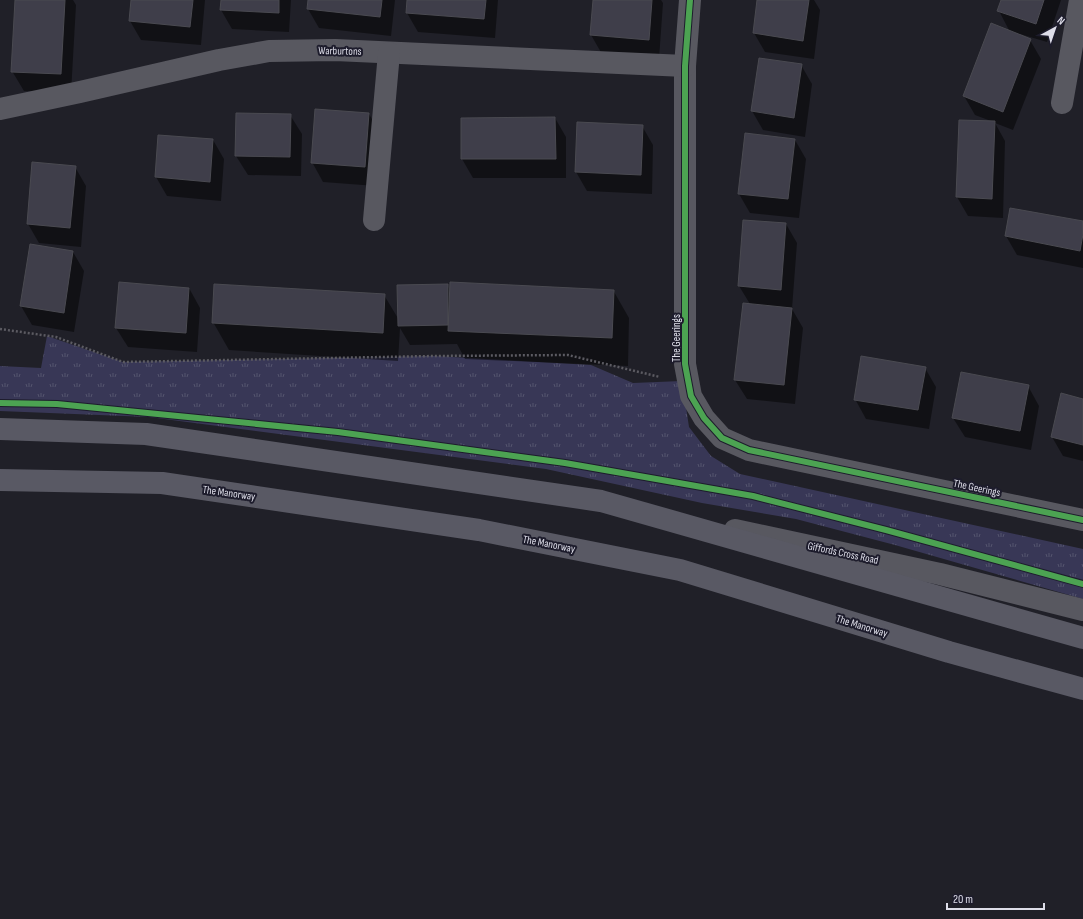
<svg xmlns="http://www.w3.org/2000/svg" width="1083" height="919" font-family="'Sofia Sans Condensed',sans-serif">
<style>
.grass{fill:url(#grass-tufts)}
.shadow{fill:#0007}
.building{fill:#3f3e4a;stroke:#4a4a51}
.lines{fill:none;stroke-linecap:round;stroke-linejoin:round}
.path{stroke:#5c5b62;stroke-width:2.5;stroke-dasharray:2 2;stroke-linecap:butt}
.minor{stroke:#585860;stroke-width:22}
.major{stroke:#595964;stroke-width:22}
.cycleway-casing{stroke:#1d1c2c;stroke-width:8}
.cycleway{stroke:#4ca352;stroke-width:6}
.labels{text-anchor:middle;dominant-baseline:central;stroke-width:4;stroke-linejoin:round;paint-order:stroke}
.street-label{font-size:11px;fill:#dedee9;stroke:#1d1c2c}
</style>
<defs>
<pattern id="grass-tufts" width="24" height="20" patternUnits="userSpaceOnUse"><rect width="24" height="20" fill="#383756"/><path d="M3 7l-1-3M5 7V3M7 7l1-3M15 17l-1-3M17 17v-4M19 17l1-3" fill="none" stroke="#54546e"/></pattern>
</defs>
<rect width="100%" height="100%" fill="#202028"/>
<!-- grass -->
<polygon class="grass" points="47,336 123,362 434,356 591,365 633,383 682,381 689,427 711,456 740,474 1083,549 1083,599 895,545 796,519 702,503 546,469 149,417 0,411 0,366 41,368"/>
<!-- shadow -->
<g class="shadow">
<polygon points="16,0 73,0 76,5 71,93 24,91 12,71"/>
<polygon points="132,0 205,0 201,45 141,40 130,21"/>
<polygon points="222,0 291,0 289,32 232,29 221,10"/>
<polygon points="309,0 395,0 391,36 319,28 308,9"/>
<polygon points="408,0 498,0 495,38 418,32 407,13"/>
<polygon points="594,0 661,0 663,3 659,59 602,54 591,35"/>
<polygon points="758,0 814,0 820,10 814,59 765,52 754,33"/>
<polygon points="1002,0 1061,0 1047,42 1020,34 1019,35 1030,40 1041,59 1013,130 995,123 1005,141 1003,218 968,216 957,197 991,121 975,115 964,96 1010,32 999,11"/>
<polygon points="801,65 812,84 805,137 763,130 752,111"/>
<polygon points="369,114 380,133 376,186 323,182 312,162"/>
<polygon points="290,115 302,134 301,176 248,175 236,156"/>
<polygon points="555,118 566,137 566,178 473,178 462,159 462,119"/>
<polygon points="578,123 642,126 653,145 652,194 587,191 576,172"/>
<polygon points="159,136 213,140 224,159 221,201 167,196 156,177"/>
<polygon points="795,140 806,159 799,218 750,213 739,194"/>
<polygon points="75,167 86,186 81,247 39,243 28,224"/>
<polygon points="1011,210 1083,222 1083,268 1017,255 1006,236"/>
<polygon points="786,224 797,243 792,309 803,328 795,404 747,399 735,380 750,304 739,286"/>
<polygon points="73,252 84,271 74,332 32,325 21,306"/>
<polygon points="447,285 451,292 613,290 629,318 628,366 465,359 457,344 410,345 400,328 398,361 229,350 213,322 384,295 399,320"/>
<polygon points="189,288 200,308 197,352 128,347 116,328"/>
<polygon points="925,368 936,387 929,429 866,419 855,399"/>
<polygon points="1028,386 1039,406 1031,450 965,437 953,418"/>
<polygon points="1083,400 1083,461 1063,456 1052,437"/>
</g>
<!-- building -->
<g class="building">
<polygon points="15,0 65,0 61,74 11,72"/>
<polygon points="131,0 193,0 190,27 129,21"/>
<polygon points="221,0 279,0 279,13 220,10"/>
<polygon points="308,0 382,0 380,17 307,9"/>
<polygon points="407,0 486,0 484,19 406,13"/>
<polygon points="593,0 652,0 649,40 590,35"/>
<polygon points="757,0 809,0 803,41 753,33"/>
<polygon points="1001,0 1044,0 1036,24 997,11"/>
<polygon points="991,23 1031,39 1003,112 963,96"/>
<polygon points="759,58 802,64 794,118 751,111"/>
<polygon points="315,109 369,113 365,167 311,163"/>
<polygon points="236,113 291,114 290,157 235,156"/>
<polygon points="555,117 556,159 461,159 461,118"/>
<polygon points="959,120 995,121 992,199 956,197"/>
<polygon points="577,122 643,125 641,175 575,172"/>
<polygon points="745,133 795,139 788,199 738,194"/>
<polygon points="158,135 213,139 210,182 155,177"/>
<polygon points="32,162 76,166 70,228 27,224"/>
<polygon points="1010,208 1083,221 1083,234 1080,251 1005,236"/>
<polygon points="743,220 786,223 781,290 738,286"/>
<polygon points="30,244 73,251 64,313 20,306"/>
<polygon points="119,282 189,288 186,333 115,328"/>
<polygon points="450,282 614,290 612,338 448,331"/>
<polygon points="214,284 385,294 383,333 212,323"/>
<polygon points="448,284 448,325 398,326 397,285"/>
<polygon points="743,303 792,308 784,385 734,380"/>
<polygon points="861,356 926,367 918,410 854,400"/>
<polygon points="961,372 1029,385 1020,431 952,418"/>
<polygon points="1061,393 1083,399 1083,445 1051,437"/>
</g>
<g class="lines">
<!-- path -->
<polyline class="path" points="0,329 56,337 123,362 434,356 568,355 660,377"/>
<!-- minor -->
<g class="minor">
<polyline points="690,0 685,66 685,364 691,396 704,418 722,438 749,450 1083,520"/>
<polyline points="1062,103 1080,0"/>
<polyline points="0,109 80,92 219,60 269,51 335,50 685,66"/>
<polyline points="374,220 389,53"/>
<polyline points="735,530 940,574 1083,610"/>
</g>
<!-- major -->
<g class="major">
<polyline points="0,429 146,434 601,501 1083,638"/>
<polyline points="0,480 162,483 479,530 680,570 949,652 1083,689"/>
</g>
<defs>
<g id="cycleway">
<polyline points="690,0 685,66 685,364 691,396 704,418 722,438 749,450 1083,520"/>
<polyline points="0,403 57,404 338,432 565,463 753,496 886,530 1083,584"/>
</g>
</defs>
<!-- cycleway casing -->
<use href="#cycleway" class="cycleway-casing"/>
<!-- cycleway -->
<use href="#cycleway" class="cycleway"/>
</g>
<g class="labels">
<!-- street labels -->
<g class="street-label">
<text transform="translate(340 51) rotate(1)">Warburtons</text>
<text transform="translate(676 338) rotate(-90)">The Geerings</text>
<text transform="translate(977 488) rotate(12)">The Geerings</text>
<text transform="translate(229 493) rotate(8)">The Manorway</text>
<text transform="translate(549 544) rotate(11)">The Manorway</text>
<text transform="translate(843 553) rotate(12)">Giffords Cross Road</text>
<text transform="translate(862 626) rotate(17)">The Manorway</text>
</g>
</g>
<!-- north arrow -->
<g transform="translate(1055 28) rotate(40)" stroke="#1d1c2c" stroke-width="3" paint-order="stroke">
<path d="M0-3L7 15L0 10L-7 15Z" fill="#dedee9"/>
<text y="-6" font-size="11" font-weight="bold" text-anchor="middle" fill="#dedee9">N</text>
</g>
<!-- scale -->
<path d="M947 903v6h97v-6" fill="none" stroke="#dedee9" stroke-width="2"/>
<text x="953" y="903" font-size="12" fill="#dedee9" stroke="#1d1c2c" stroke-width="3" paint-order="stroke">20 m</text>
</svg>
